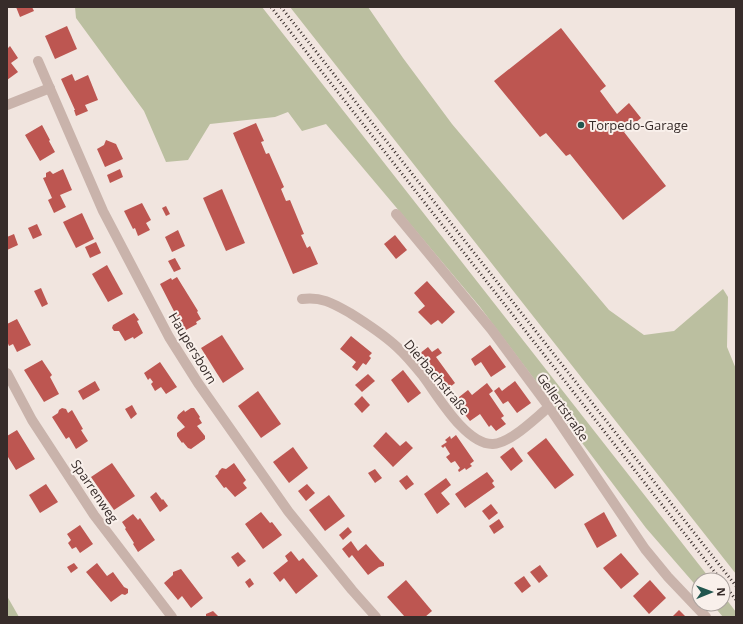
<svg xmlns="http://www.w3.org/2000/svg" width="743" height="624" font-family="'Open Sans',sans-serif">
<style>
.green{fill:#bbbfa0}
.building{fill:#bd5651}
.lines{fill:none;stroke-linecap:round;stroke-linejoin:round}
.minor{stroke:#c9b3ab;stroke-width:10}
.rail{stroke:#372c2a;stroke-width:3;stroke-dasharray:1 3;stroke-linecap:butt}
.poi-dot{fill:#22564f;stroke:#f9f0eb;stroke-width:1.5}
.labels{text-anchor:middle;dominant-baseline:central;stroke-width:4;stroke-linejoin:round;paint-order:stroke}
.poi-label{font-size:13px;fill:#372c2a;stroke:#f9f0eb;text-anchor:start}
.street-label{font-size:13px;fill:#372c2a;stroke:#f9f0eb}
</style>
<rect width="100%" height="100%" fill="#f1e5df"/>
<!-- green -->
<g class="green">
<polygon points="75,7 262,7 711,580 699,580 699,589 646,528 480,307 326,124 302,131 288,112 275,117 210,124 188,160 166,162 144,111 76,18"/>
<polygon points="290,7 368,7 403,58 452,124 609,310 644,335 674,331 723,289 728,297 727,347 736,369 736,574"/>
<polygon points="723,595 736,612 736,617 723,617 712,604 723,604"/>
<polygon points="7,596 19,617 7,617"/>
</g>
<!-- building -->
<g class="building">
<polygon points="16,7 32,7 34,11 20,17"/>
<polygon points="67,26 77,49 55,59 45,36"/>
<polygon points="561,28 606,86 600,91 617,114 629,103 641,118 624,132 666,186 623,220 570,154 566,156 546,133 540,137 494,81"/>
<polygon points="10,46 18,58 11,63 18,72 7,80 7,49"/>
<polygon points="72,74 75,81 88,75 98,100 85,105 88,111 76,116 74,110 75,110 61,79"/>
<polygon points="256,123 264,141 261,142 266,154 269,153 284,187 281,189 286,201 290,200 304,234 301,235 307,248 310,246 318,264 293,274 233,133"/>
<polygon points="42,125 50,140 49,141 55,152 40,161 25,135"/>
<polygon points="106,140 116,144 123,159 105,167 97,149 104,145"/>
<polygon points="63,169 72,190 60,195 66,207 54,213 48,200 52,198 43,178 46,177 46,173 50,171 53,174"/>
<polygon points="120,169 123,177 110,183 107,175"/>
<polygon points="222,189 245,243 226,251 203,198"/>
<polygon points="142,203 151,220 146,223 150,230 138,236 135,228 133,229 124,211"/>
<polygon points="166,206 170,214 166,216 162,208"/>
<polygon points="82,213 94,239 76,248 63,222"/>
<polygon points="37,224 42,235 33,239 28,228"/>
<polygon points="178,230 185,246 172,252 165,237"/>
<polygon points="14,234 18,245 7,250 7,237"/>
<polygon points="395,235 407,250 396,259 384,244"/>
<polygon points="96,242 101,253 90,258 85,247"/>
<polygon points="175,258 181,269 174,272 168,261"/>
<polygon points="107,265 123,294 108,302 92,274"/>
<polygon points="177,277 198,311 197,312 201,319 196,322 197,324 186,330 180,321 179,321 160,284 171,278 172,280"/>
<polygon points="427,281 455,312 442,324 438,320 431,325 418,312 425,306 414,293"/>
<polygon points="41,288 48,304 42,307 34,291"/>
<polygon points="134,313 139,320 137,321 143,333 134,339 133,337 125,341 119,331 114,331 112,328 113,325"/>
<polygon points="17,319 31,345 17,352 13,344 9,346 7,341 7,324"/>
<polygon points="222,335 244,369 223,383 201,348"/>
<polygon points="351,336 372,353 369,356 371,358 366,365 363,363 357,371 352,367 356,362 340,349"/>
<polygon points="490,345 506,367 491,377 481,362 475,366 471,359"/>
<polygon points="428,347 432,352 438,348 442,353 436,357 455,383 445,391 419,354"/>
<polygon points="42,360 52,375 50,377 59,394 44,402 24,370"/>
<polygon points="160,362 177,387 166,394 161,387 155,391 151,384 153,382 150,378 148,380 144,373"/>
<polygon points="403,370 421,393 408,403 391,380"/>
<polygon points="368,374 375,381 362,392 355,385"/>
<polygon points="95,381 100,390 83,400 78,391"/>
<polygon points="515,381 531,403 517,413 508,401 503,404 494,391 499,387 502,391"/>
<polygon points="487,383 493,391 489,394 504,416 501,418 506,424 496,431 491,425 489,427 480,414 470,421 454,401 468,390 472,395"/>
<polygon points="258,391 281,424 261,438 238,406"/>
<polygon points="362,396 370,405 362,413 354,404"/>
<polygon points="132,405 137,414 131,419 125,409"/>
<polygon points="62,408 66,409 68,413 72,410 83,429 81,430 88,441 76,449 69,437 66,439 52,417 58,413 59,410"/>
<polygon points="191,408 194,408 200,417 199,418 202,423 197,426 205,436 205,439 191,449 188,448 183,442 182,443 177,436 177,433 185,427 177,418 178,415 184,410 185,412"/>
<polygon points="17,430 35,459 16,470 8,457 7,458 7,436"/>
<polygon points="386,432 400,446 406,441 413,448 393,467 373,446"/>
<polygon points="456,435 474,461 470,464 472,466 466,470 465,468 459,472 458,470 460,468 455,461 451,463 446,457 450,454 445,446 443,448 441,446 447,442 445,440 450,436 451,439"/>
<polygon points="546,438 574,475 555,489 527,453"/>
<polygon points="293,447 308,468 289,483 273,462"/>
<polygon points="513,447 523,461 511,471 500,457"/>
<polygon points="112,463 135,496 114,510 91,477"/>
<polygon points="234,463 246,480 243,483 247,488 235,497 226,487 224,488 215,476 218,474 219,471 222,468 226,469"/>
<polygon points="375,469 382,478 375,483 368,473"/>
<polygon points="487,472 494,481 492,483 495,487 465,508 455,494"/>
<polygon points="407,475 414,484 406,490 399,481"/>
<polygon points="446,478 451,485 441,493 450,504 437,514 424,494"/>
<polygon points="46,484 58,502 40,513 29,495"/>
<polygon points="307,484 315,493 306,501 298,491"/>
<polygon points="156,492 162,500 163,499 168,506 160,512 150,497"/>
<polygon points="329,495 345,516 325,531 309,510"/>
<polygon points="491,504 498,513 489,520 482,511"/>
<polygon points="261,512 270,523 272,522 282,535 263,549 245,524"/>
<polygon points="604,512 617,536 597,548 584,524"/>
<polygon points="133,514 138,520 140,518 155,540 138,552 133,544 134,543 125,529 126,528 122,522"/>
<polygon points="499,519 504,527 494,534 489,526"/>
<polygon points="80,525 93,544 80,553 76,547 72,549 68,543 71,540 67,534"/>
<polygon points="348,527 352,532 343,540 339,535"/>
<polygon points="351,541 358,551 366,544 380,560 384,563 384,566 379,567 368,575 352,555 349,558 342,549"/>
<polygon points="291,551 299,561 303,558 318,576 296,594 284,578 280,582 273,573 288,561 285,556"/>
<polygon points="238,552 246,561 238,567 231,557"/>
<polygon points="621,553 639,574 621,589 603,568"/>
<polygon points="74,563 78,568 71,573 67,567"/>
<polygon points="97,563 107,576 113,572 124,587 128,589 128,593 125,595 122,594 111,602 86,572"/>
<polygon points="540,565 548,576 539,583 530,572"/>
<polygon points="181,569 203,598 191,608 182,596 178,600 164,583 173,575 173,572"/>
<polygon points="524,576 531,586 522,593 514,583"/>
<polygon points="250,578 254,584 249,588 245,582"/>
<polygon points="406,580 432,611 425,617 405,617 387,597"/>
<polygon points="650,580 666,598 649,614 633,596"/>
<polygon points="679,610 686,617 672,617"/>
<polygon points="213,611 219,617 206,617 206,614"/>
</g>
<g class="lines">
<!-- minor -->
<g class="minor">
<polyline points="38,61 103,211 169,337 198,383 288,511 352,590 376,617"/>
<polyline points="7,105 50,88"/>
<polyline points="396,214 491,329 549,407 645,549 668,577 706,617"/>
<path d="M302,299C321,296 334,304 350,313C366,323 383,334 397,347C407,356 415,366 423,376C438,396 466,445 493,444C511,443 535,418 549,407"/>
<polyline points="7,373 32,420 94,515 172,617"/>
</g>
<!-- rail -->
<g class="rail">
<polyline points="271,7 721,580"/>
<polyline points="281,7 736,586"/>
<polyline points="723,583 736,600"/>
</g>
</g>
<!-- markers -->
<circle class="poi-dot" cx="581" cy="125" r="4"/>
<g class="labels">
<!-- poi labels -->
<g class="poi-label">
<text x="589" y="125">Torpedo-Garage</text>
</g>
<!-- street labels -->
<g class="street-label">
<text transform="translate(193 348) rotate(59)">Haupersborn</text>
<text transform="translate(437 377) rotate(50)">Dierbachstraße</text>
<text transform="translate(563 407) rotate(55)">Gellertstraße</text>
<text transform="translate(95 491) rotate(56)">Sparrenweg</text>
</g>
</g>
<!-- border -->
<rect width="743" height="624" fill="none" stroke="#372c2a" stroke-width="16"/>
<!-- north arrow -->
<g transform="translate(711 592) rotate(89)"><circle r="19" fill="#f9f0eb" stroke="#aba29e"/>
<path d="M0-3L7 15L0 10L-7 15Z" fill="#22564f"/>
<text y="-6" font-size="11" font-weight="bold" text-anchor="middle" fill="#372c2a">N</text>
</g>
</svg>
